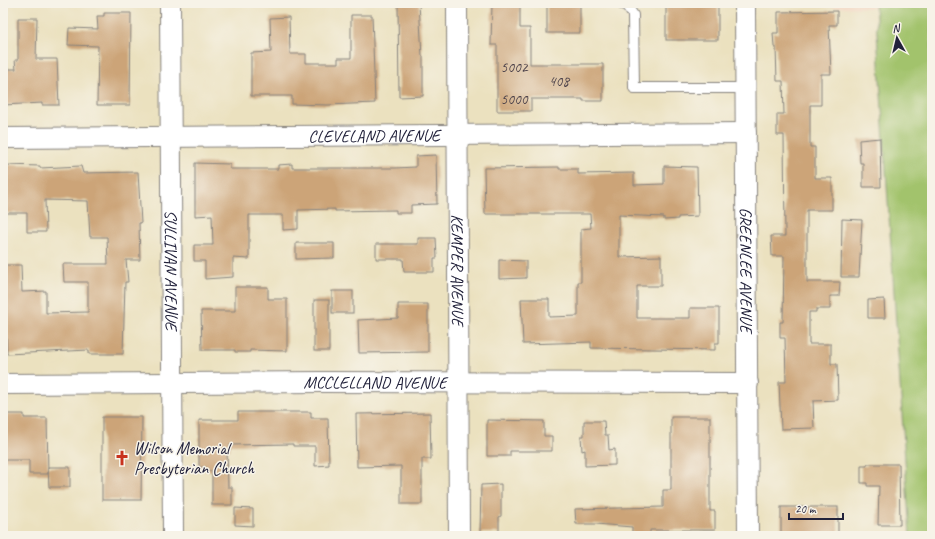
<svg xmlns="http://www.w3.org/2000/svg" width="935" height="539" font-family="Caveat,sans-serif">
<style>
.built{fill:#f3d4bf}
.green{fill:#a2c36c;stroke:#627254}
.building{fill:#cca478}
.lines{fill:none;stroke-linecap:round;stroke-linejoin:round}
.service-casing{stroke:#86827d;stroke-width:12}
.minor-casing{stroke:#86827d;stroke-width:22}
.service{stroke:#fff;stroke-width:10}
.minor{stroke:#fff;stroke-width:20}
.labels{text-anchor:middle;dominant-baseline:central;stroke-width:3;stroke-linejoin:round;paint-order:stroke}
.number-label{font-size:15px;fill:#4c424a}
.street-label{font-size:17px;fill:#22223b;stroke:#f7f3e8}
.poi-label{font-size:17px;fill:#22223b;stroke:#f7f3e8;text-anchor:start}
</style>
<rect width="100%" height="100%" fill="#f7f3e8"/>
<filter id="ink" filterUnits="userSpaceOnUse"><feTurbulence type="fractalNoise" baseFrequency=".025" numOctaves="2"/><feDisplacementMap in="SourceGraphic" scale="8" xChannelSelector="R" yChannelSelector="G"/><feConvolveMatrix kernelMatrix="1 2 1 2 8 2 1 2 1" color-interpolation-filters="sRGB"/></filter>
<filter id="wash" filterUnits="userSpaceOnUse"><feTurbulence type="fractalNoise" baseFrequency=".012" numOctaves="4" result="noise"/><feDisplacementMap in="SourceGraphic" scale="16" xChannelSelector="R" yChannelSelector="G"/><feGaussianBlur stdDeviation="0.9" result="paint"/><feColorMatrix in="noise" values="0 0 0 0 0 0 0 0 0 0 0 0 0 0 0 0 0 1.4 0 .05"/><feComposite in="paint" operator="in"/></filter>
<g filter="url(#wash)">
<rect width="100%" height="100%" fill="#ebe1bf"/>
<!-- built -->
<polygon class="built" points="745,3 875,3 876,8 745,5"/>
<!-- green -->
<polygon class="green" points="875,3 932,3 932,536 910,536"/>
<g id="blocks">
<!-- building -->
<g class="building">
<polygon points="398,3 419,3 422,56 423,56 423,96 399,97"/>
<polygon points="492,3 520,3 520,28 530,28 530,64 603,64 603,101 583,101 583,99 531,99 531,111 497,111 497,45 491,45"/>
<rect x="547" y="3" width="33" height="30"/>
<rect x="666" y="3" width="52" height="37"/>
<polygon points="837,11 837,25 829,25 831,74 821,74 821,105 810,105 810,147 815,147 815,178 832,178 832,210 807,210 807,282 840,282 839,296 830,296 830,309 816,309 816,312 809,312 809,344 831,344 831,364 837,364 838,400 813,401 814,428 781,429 779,382 786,382 785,338 780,338 780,322 783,322 784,256 772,256 771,236 785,236 784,135 777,135 777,114 784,114 783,81 777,81 776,47 774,47 773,33 778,33 778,12"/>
<polygon points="104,13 131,13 130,105 97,105 98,46 68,45 69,28 98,29 97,16 104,16"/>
<polygon points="351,15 372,15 375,103 328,105 292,104 292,96 251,96 251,53 271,52 270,18 289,17 290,54 306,54 306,63 338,63 338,58 351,58"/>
<polygon points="18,18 37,18 36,59 57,59 59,105 42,105 42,103 3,105 3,69 16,69 15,60 18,60"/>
<polygon points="880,138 881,187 863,187 863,163 860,163 859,140"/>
<polygon points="436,155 437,204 411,205 411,213 396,213 396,210 335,211 335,209 298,210 298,229 283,230 283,215 249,215 249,259 233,258 233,277 205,279 205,261 194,261 194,245 213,245 212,215 195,216 195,163 230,164 230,169 278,169 278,165 292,164 292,168 395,168 416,167 416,156"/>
<polygon points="6,165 40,166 40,168 81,166 83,173 138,172 141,223 139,223 140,260 126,260 128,282 125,282 123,354 89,354 89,350 7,354 5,282 3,282 3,265 21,265 22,292 46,291 46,313 88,312 88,282 64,282 63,264 108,264 107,237 90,237 88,201 45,200 46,232 27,232 27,213 6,213"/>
<polygon points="664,166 697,167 698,216 678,217 678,219 664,220 664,217 619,215 619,257 661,256 661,286 637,286 637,318 690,318 690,308 719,308 719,343 715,343 715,350 591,348 591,342 523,344 521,299 549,299 549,317 578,316 578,282 581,282 581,229 591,228 590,214 485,214 484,168 559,167 559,169 578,169 578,174 634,173 634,185 664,184"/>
<polygon points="842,219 862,220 859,277 841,277"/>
<polygon points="418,238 436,238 437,258 434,258 434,272 404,272 403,259 376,259 376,244 418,244"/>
<polygon points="296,243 334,243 334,258 296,259"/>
<polygon points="499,260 526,261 526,278 499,279"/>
<polygon points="235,287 268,287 268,299 287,299 287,351 250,350 250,352 235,352 235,350 202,350 201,311 235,311"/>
<rect x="332" y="291" width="21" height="22"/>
<polygon points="884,299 885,318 868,318 868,300"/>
<rect x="314" y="300" width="15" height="51"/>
<polygon points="398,304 428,304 428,352 359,353 358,320 398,318"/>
<polygon points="238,412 311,412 311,418 328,418 329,465 315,466 315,446 293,446 293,444 230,445 230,450 227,450 228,487 232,487 232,505 212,505 212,471 205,471 205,467 199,467 199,420 238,420"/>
<polygon points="430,413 431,459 422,459 422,504 401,504 401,466 357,467 356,414"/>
<polygon points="3,414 24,414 24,418 47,418 48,474 29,474 29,460 3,460"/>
<polygon points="102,417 142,417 141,500 102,500"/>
<polygon points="671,417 710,417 710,511 715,511 715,530 650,530 650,536 632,536 632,527 596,524 576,524 575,509 663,507 663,490 671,490"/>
<polygon points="487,420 544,421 544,436 552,436 552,451 510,451 510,456 487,456"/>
<polygon points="584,421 604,421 605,435 608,435 609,450 615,449 615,465 585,466 585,450 582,451 581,436 584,436"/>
<polygon points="867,464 899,464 900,525 878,525 879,486 867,486 867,483 861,483 861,466 867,466"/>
<polygon points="48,467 70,467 70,487 49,487"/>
<polygon points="501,484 501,516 499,517 499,533 480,533 481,485"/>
<rect x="781" y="507" width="57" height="29"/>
<polygon points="235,508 253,509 253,526 235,525"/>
</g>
</g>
</g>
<g filter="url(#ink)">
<use href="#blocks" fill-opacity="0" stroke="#86827d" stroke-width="1"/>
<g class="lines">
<defs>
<polyline id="service" points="619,3 627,6 633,15 634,88 745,88"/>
<g id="minor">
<path id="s1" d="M170,3L173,536"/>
<path id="s2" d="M457,3L459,536"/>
<path id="s3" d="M745,3L748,536"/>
<path id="s4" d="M3,138L746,133"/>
<path id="s5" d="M3,384L322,382L748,383"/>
</g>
</defs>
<!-- service casing -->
<use href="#service" class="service-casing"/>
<!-- minor casing -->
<use href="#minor" class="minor-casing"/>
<!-- service -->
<use href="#service" class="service"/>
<!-- minor -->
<use href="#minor" class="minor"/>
</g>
</g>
<!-- icons -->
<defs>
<symbol id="church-bare" viewBox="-9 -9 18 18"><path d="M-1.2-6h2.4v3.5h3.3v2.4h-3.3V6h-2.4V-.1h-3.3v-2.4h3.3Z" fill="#c8321e" stroke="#f7f3e8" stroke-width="2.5" paint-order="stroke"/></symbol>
</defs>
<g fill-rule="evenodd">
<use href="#church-bare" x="111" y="447" width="22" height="22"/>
</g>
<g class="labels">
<!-- number labels -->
<g class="number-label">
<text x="514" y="67">5002</text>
<text x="559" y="81">408</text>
<text x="514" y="99">5000</text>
</g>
<!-- street labels -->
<g class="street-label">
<text stroke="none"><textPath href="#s4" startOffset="371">CLEVELAND AVENUE</textPath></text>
<text stroke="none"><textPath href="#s2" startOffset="267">KEMPER AVENUE</textPath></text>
<text stroke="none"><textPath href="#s3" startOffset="267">GREENLEE AVENUE</textPath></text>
<text stroke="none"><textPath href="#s1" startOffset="267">SULLIVAN AVENUE</textPath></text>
<text stroke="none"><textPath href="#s5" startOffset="372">MCCLELLAND AVENUE</textPath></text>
</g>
<!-- poi labels -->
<g class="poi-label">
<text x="134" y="448">Wilson Memorial<tspan x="134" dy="20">Presbyterian Church</tspan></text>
</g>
</g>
<!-- margin -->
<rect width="935" height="539" fill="none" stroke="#f7f3e8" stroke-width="16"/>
<!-- north arrow -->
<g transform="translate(897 38) rotate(352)" stroke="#f7f3e8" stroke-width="3" paint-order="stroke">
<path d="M0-3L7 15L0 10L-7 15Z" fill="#22223b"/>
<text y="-6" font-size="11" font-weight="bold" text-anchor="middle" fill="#22223b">N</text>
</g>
<!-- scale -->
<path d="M789 513v6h54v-6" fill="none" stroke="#22223b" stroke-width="2"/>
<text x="795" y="513" font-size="12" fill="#22223b" stroke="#f7f3e8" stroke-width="3" paint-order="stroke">20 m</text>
</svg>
